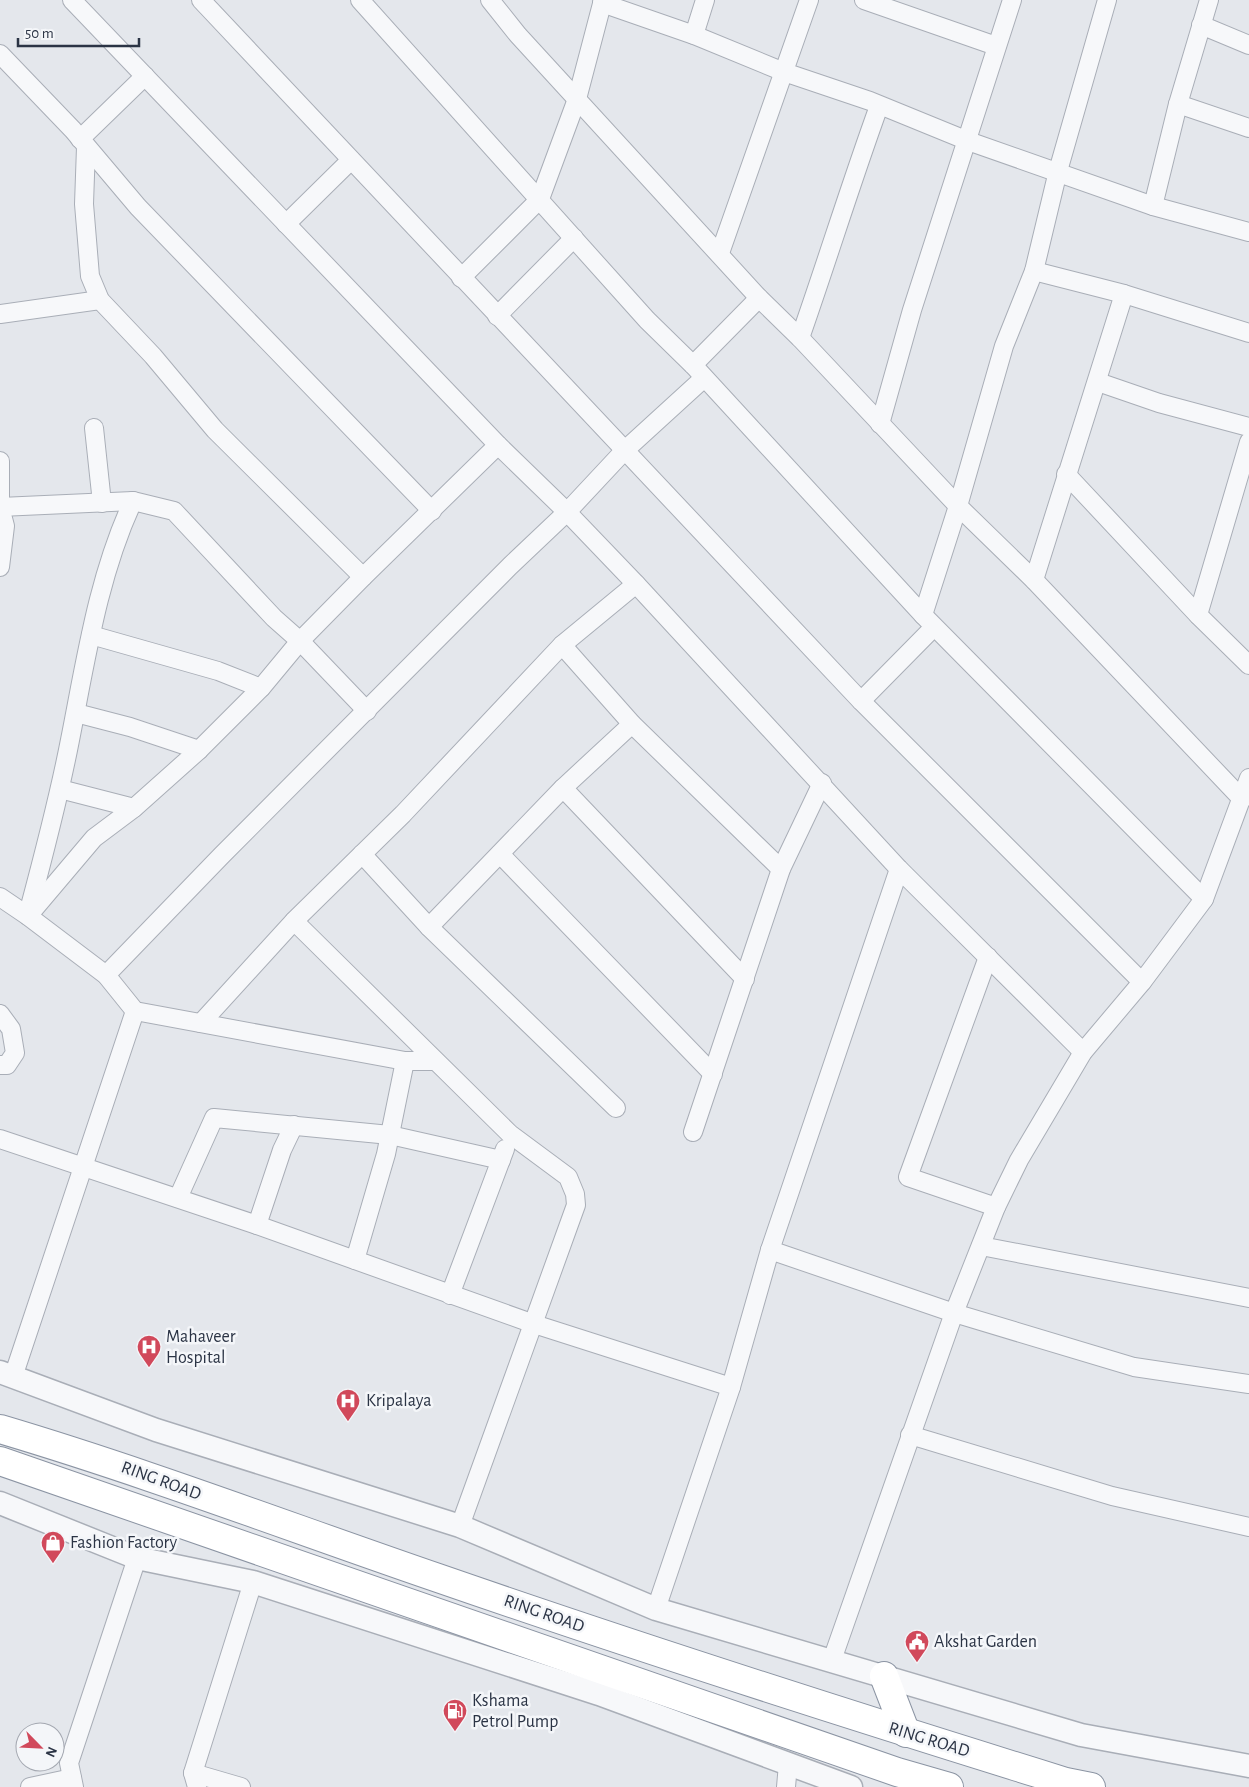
<svg xmlns="http://www.w3.org/2000/svg" width="1249" height="1787" font-family="'Alegreya Sans',sans-serif">
<style>
.lines{fill:none;stroke-linecap:round;stroke-linejoin:round}
.minor-casing{stroke:#a9aeb7;stroke-width:20}
.tertiary-casing{stroke:#a9aeb7;stroke-width:25}
.trunk-casing{stroke:#8b94a3;stroke-width:30}
.minor{stroke:#f7f8fa;stroke-width:18}
.tertiary{stroke:#f7f8fa;stroke-width:22}
.trunk{stroke:#fff;stroke-width:28}
.labels{text-anchor:middle;dominant-baseline:central;stroke-width:5;stroke-linejoin:round;paint-order:stroke}
.poi-label{font-size:18px;fill:#2b3445;stroke:#f4f6f9;text-anchor:start}
.street-label{font-size:18px;fill:#2b3445;stroke:#f4f6f9}
</style>
<rect width="100%" height="100%" fill="#e4e7ec"/>
<g class="lines">
<defs>
<g id="minor">
<polyline points="72,0 498,445 567,512 636,584 899,869 1083,1052"/>
<polyline points="201,0 861,701 1142,982"/>
<polyline points="360,0 647,320 693,365 923,615 1204,899"/>
<polyline points="490,0 518,35 759,298 800,338 958,506 1034,580 1242,799"/>
<polyline points="864,0 996,46"/>
<polyline points="602,3 694,35 784,72 870,101 968,141 1153,206 1249,232"/>
<polyline points="1201,25 1249,45"/>
<polyline points="694,35 705,0"/>
<polyline points="0,54 73,130 138,207 432,511"/>
<polyline points="1178,104 1249,128"/>
<polyline points="80,139 145,76"/>
<polyline points="86,147 84,204 90,276 100,300 153,356 215,430 363,577"/>
<polyline points="1153,206 1178,104 1209,0"/>
<polyline points="286,224 351,160"/>
<polyline points="720,253 809,0"/>
<polyline points="1034,271 1124,294 1249,333"/>
<polyline points="461,278 540,199 577,99 603,0"/>
<polyline points="0,314 100,300"/>
<polyline points="497,316 574,238"/>
<path d="M800,338C827,261 851,183 879,106"/>
<polyline points="693,365 759,298"/>
<polyline points="1098,382 1159,403 1249,427"/>
<polyline points="880,424 912,310 1012,0"/>
<polyline points="94,428 102,503"/>
<polyline points="0,461 0,507 5,526 0,567"/>
<polyline points="1066,474 1198,615 1249,665"/>
<polyline points="0,507 133,501 174,511 274,618 300,641 367,711"/>
<polyline points="1034,580 1124,294"/>
<polyline points="923,615 958,506 1004,346 1034,271 1058,171 1107,0"/>
<polyline points="1198,615 1249,442"/>
<polyline points="91,635 218,671 261,688"/>
<polyline points="562,645 632,724 781,869"/>
<polyline points="861,701 934,627"/>
<polyline points="76,713 130,727 199,750"/>
<polyline points="563,788 745,979"/>
<polyline points="60,789 134,808"/>
<polyline points="362,854 429,927 616,1108"/>
<polyline points="500,854 713,1074"/>
<polyline points="0,897 28,916 106,975 135,1011 405,1061 434,1061"/>
<path d="M29,910C44,854 59,797 70,740C86,659 98,576 133,501"/>
<polyline points="28,916 94,838 134,808 199,750 261,688 300,641 363,577 498,445"/>
<polyline points="294,921 510,1134 568,1177 575,1194 576,1205 460,1526"/>
<polyline points="429,927 563,788 632,724"/>
<polyline points="988,957 908,1177 996,1207"/>
<polyline points="106,975 222,855 510,566 567,512 624,451 704,378"/>
<polyline points="0,1014 11,1029 15,1053 7,1065 0,1065"/>
<polyline points="201,1023 294,921 403,814 562,645 636,584"/>
<polyline points="693,1132 781,869 822,783"/>
<polyline points="0,1139 257,1225 534,1324 731,1387"/>
<polyline points="178,1198 214,1118 390,1135 501,1160"/>
<polyline points="257,1225 282,1150 294,1125"/>
<polyline points="981,1246 1249,1298"/>
<polyline points="770,1250 954,1313 1134,1367 1249,1384"/>
<polyline points="355,1260 386,1154 405,1061"/>
<polyline points="450,1295 505,1149"/>
<polyline points="13,1377 135,1011"/>
<polyline points="910,1435 1112,1496 1249,1527"/>
<polyline points="656,1609 731,1387 770,1250 899,869"/>
<polyline points="832,1660 954,1313 996,1207 1019,1160 1083,1052 1142,982 1204,899 1249,778"/>
<polyline points="193,1773 241,1787"/>
<polyline points="30,1787 72,1778"/>
<polyline points="74,1787 69,1763 137,1558"/>
<polyline points="197,1787 193,1773 253,1582"/>
<polyline points="786,1787 788,1764"/>
</g>
<g id="tertiary">
<polyline points="0,1372 156,1430 460,1526 656,1609 1081,1735 1249,1766"/>
<polyline points="0,1503 137,1558 253,1582 599,1694 851,1787"/>
</g>
<g id="trunk">
<path d="M0,1429C148,1473 292,1528 438,1578C646,1650 856,1717 1066,1782L1091,1787"/>
<polyline points="0,1461 897,1772 949,1787"/>
<polyline points="884,1676 906,1733"/>
</g>
</defs>
<!-- minor casing -->
<use href="#minor" class="minor-casing"/>
<!-- tertiary casing -->
<use href="#tertiary" class="tertiary-casing"/>
<!-- trunk casing -->
<use href="#trunk" class="trunk-casing"/>
<!-- minor -->
<use href="#minor" class="minor"/>
<!-- tertiary -->
<use href="#tertiary" class="tertiary"/>
<!-- trunk -->
<use href="#trunk" class="trunk"/>
</g>
<!-- icons -->
<defs>
<symbol id="hospital-pin" viewBox="-11 -11 22 30"><path d="M0 17L-7.5 6A9.5 9.5 0 1 1 7.5 6Z" fill="#d1495b" stroke="#f4f6f9"/><path d="M-5-5h3v3.5h4V-5h3V5h-3V1.5h-4V5h-3Z" fill="#fff"/></symbol>
<symbol id="shop-pin" viewBox="-11 -11 22 30"><path d="M0 17L-7.5 6A9.5 9.5 0 1 1 7.5 6Z" fill="#d1495b" stroke="#f4f6f9"/><path d="M-5-2.5h2.3a2.7 3.5 0 0 1 5.4 0H5L5.5 6h-11ZM-1.5-2.5h3a1.5 2.3 0 0 0-3 0Z" fill="#fff"/></symbol>
<symbol id="civic-pin" viewBox="-11 -11 22 30"><path d="M0 17L-7.5 6A9.5 9.5 0 1 1 7.5 6Z" fill="#d1495b" stroke="#f4f6f9"/><path d="M-.6-6.5H3V-4.5H.6V-3L4-1V1h2V6H-6V1h2V-1L-.6-3ZM-1.2 2.5V6h2.4V2.5Z" fill="#fff"/></symbol>
<symbol id="fuel-pin" viewBox="-11 -11 22 30"><path d="M0 17L-7.5 6A9.5 9.5 0 1 1 7.5 6Z" fill="#d1495b" stroke="#f4f6f9"/><path d="M-5.5-6h7V0h2V4h1.3V-2.5L3-4.5l.8-.8L6-3V5H2.5V1h-1V6h-7ZM-4.2-4.7v3.2H.2V-4.7Z" fill="#fff"/></symbol>
</defs>
<g fill-rule="evenodd">
<use href="#hospital-pin" x="135" y="1333" width="28" height="38"/>
<use href="#hospital-pin" x="334" y="1387" width="28" height="38"/>
<use href="#shop-pin" x="39" y="1529" width="28" height="38"/>
<use href="#civic-pin" x="903" y="1628" width="28" height="38"/>
<use href="#fuel-pin" x="441" y="1697" width="28" height="38"/>
</g>
<g class="labels">
<!-- poi labels -->
<g class="poi-label">
<text x="166" y="1337">Mahaveer<tspan x="166" dy="21">Hospital</tspan></text>
<text x="366" y="1401">Kripalaya</text>
<text x="70" y="1543">Fashion Factory</text>
<text x="934" y="1642">Akshat Garden</text>
<text x="472" y="1701">Kshama<tspan x="472" dy="21">Petrol Pump</tspan></text>
</g>
<!-- street labels -->
<g class="street-label">
<text transform="translate(161 1481) rotate(20)">RING ROAD</text>
<text transform="translate(544 1614) rotate(19)">RING ROAD</text>
<text transform="translate(929 1740) rotate(17)">RING ROAD</text>
</g>
</g>
<!-- north arrow -->
<g transform="translate(40 1747) rotate(114)"><circle r="24" fill="#f4f6f9" stroke="#a4a8b1"/>
<path d="M0-4L9 19L0 12L-9 19Z" fill="#d1495b"/>
<text y="-8" font-size="14" font-weight="bold" text-anchor="middle" fill="#2b3445">N</text>
</g>
<!-- scale -->
<path d="M18 38v8h121v-8" fill="none" stroke="#2b3445" stroke-width="2.5"/>
<text x="25" y="38" font-size="15" fill="#2b3445" stroke="#f4f6f9" stroke-width="4" paint-order="stroke">50 m</text>
</svg>
